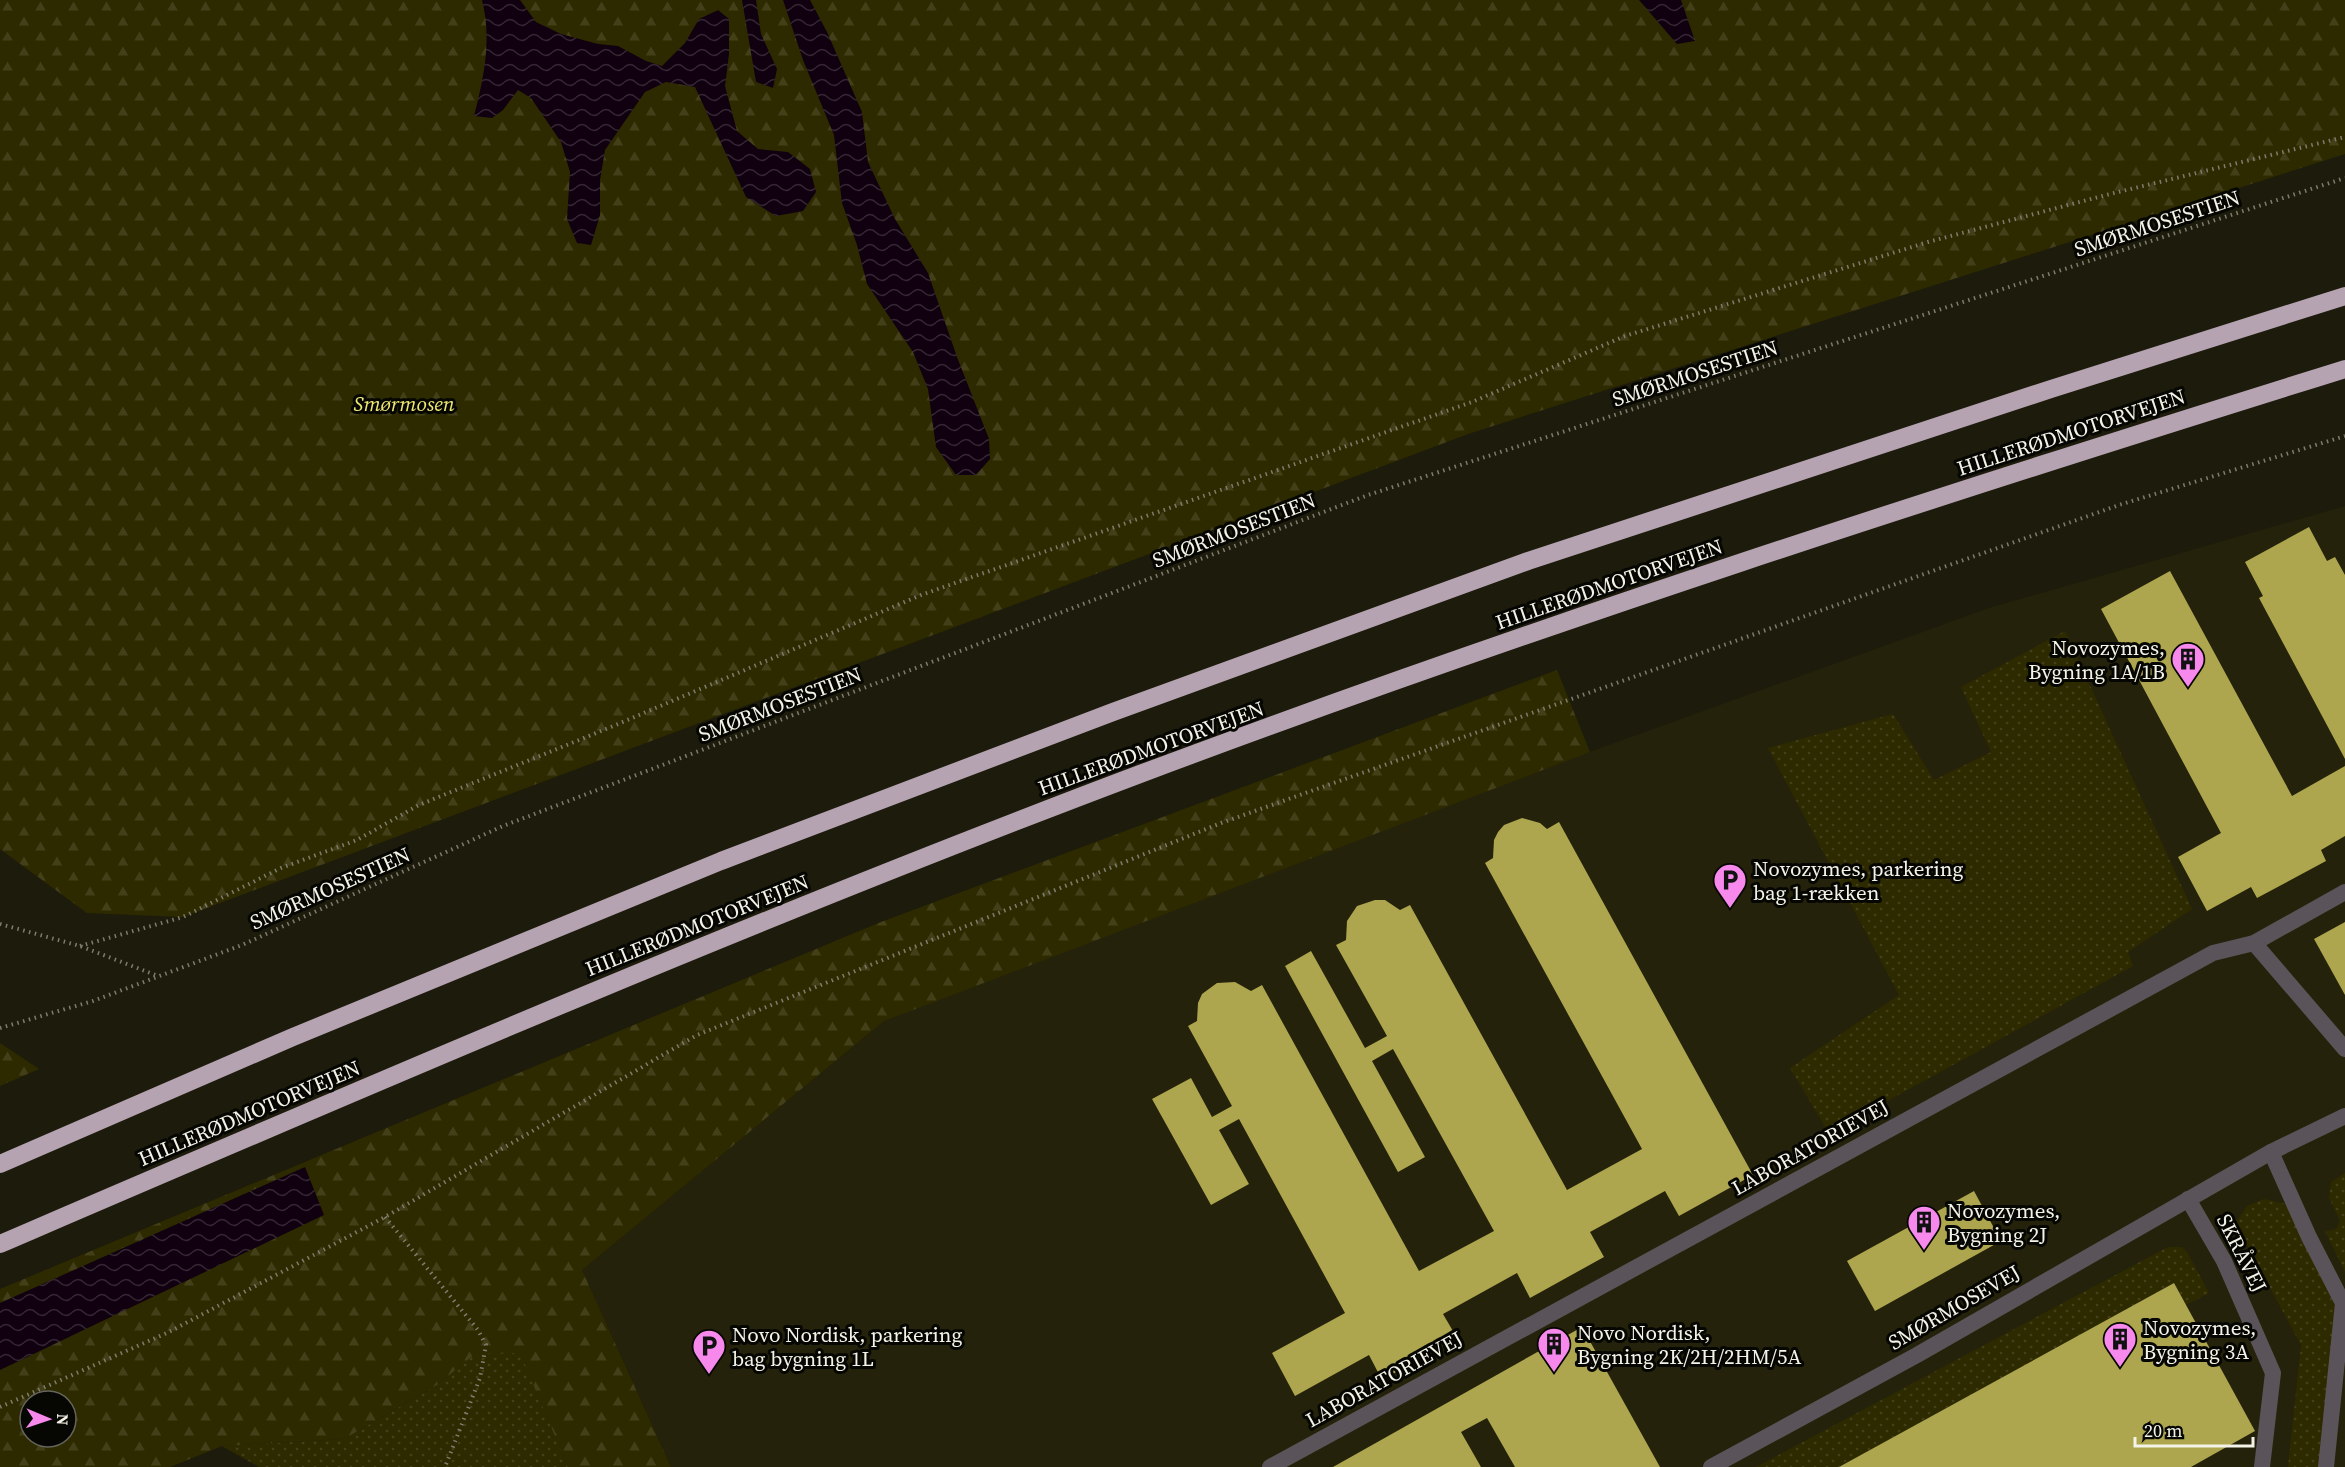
<svg xmlns="http://www.w3.org/2000/svg" width="2345" height="1467" font-family="'Source Serif 4',serif">
<style>
.built{fill:#24220a}
.grass{fill:url(#grass-dots)}
.forest{fill:url(#forest-firs);fill-rule:evenodd}
.water{fill:url(#water-waves)}
.building{fill:#ada64e}
.lines{fill:none;stroke-linecap:round;stroke-linejoin:round}
.path{stroke:#7e7c6e;stroke-width:4;stroke-dasharray:1.5 4.5;stroke-linecap:butt}
.service{stroke:#5a5359;stroke-width:16}
.motorway{stroke:#b5a3b2;stroke-width:18}
.labels{text-anchor:middle;dominant-baseline:central;stroke-width:6;stroke-linejoin:round;paint-order:stroke}
.street-label{font-size:21px;fill:#f4f3e8;stroke:#060602}
.park-label{font-size:21px;font-style:italic;fill:#f2e972;stroke:#060602}
.poi-label{font-size:21px;fill:#f4f3e8;stroke:#060602;text-anchor:start}
</style>
<defs>
<pattern id="grass-dots" width="8" height="8" patternUnits="userSpaceOnUse" patternTransform="scale(1.5)"><rect width="8" height="8" fill="#2d2a00"/><path d="M2 2h.1M6 6h.1" fill="none" stroke="#423f19" stroke-width="1.8" stroke-linecap="round"/></pattern>
<pattern id="forest-firs" width="22" height="20" patternUnits="userSpaceOnUse" patternTransform="scale(1.5)"><rect width="22" height="20" fill="#2d2a00"/><path d="M5 1l3.5 6h-7zM16 11l3.5 6h-7z" fill="#423f19"/></pattern>
<pattern id="water-waves" width="16" height="10" patternUnits="userSpaceOnUse" patternTransform="scale(1.5)"><rect width="16" height="10" fill="#110010"/><path d="M0 5q4-4 8 0t8 0" fill="none" stroke="#342633"/></pattern>
</defs>
<rect width="100%" height="100%" fill="#1d1b0b"/>
<!-- built -->
<polygon class="built" points="2345,506 2345,1467 671,1467 582,1270 884,1021 1267,868 1989,608"/>
<!-- grass -->
<g class="grass">
<polygon points="2065,631 2192,909 2128,952 2133,966 1829,1133 1790,1068 1899,995 1768,748 1893,714 1934,780 1991,752 1961,687"/>
<polygon points="2345,1173 2345,1272 2325,1231 2336,1229 2340,1221 2329,1198 2331,1182"/>
<polygon points="2264,1199 2290,1205 2338,1307 2321,1467 2288,1467 2301,1345 2243,1238 2237,1221 2247,1206"/>
<polygon points="2168,1247 2182,1247 2188,1254 2209,1293 2186,1305 2174,1283 1839,1467 1756,1467"/>
<polygon points="475,1353 521,1353 568,1467 259,1467 222,1446 344,1439 437,1385"/>
</g>
<!-- forest -->
<g class="forest">
<polygon points="0,0 2345,0 2345,154 1468,434 183,917 87,913 0,849"/>
<path d="M1557,670L1590,752L884,1021L582,1270L671,1467H568L520,1353L475,1354L437,1385L344,1439L222,1446L170,1467H0V1289L881,922ZM30,1401H66V1437H30Z"/>
<polygon points="0,1043 39,1069 0,1086"/>
</g>
<!-- water -->
<g class="water">
<path d="M482,0H520L536,22L561,34L598,44L618,46L646,61L662,66L685,43L699,19L718,10L729,19V54L725,86L737,131L758,149L788,152L810,169L816,192L803,211L776,216L746,197L695,87L666,82L645,92L605,150L600,180V215L591,245L577,243L567,219L570,172L561,142L531,98L518,90L503,110L492,118L474,116C484,77 492,39 482,0Z"/>
<polygon points="742,0 756,0 761,34 777,69 773,88 756,82"/>
<polygon points="783,0 810,0 827,32 862,112 868,162 895,219 928,273 957,357 989,439 990,459 976,475 956,475 936,447 928,389 913,352 867,284 857,245 842,203 834,135 803,60"/>
<polygon points="1639,0 1681,0 1695,41 1677,44"/>
<polygon points="305,1167 324,1215 0,1370 0,1303"/>
</g>
<!-- building -->
<g class="building">
<polygon points="2309,527 2327,561 2335,557 2345,575 2345,759 2259,598 2263,596 2245,562"/>
<polygon points="2170,571 2292,796 2345,766 2345,836 2321,850 2326,861 2257,898 2251,887 2207,911 2178,857 2221,833 2101,609"/>
<polygon points="1522,818 1540,823 1547,829 1559,822 1753,1175 1679,1216 1665,1191 1590,1232 1604,1257 1530,1298 1517,1273 1443,1314 1457,1338 1382,1380 1369,1355 1295,1396 1272,1353 1345,1313 1239,1119 1219,1130 1249,1184 1211,1205 1152,1099 1191,1078 1212,1117 1232,1106 1188,1026 1197,1021 1198,1003 1202,994 1217,983 1235,982 1251,991 1262,985 1419,1271 1494,1231 1393,1049 1372,1061 1425,1157 1398,1172 1285,966 1311,951 1365,1048 1387,1036 1336,945 1346,940 1347,921 1357,906 1375,900 1385,900 1400,910 1410,905 1567,1190 1642,1149 1485,863 1493,858 1494,840 1498,832 1504,825"/>
<polygon points="2345,922 2345,995 2314,939"/>
<polygon points="1974,1191 2001,1241 1875,1311 1847,1261"/>
<polygon points="2174,1283 2255,1431 2191,1467 1839,1467"/>
<polygon points="1582,1327 1660,1467 1515,1467 1487,1418 1461,1432 1481,1467 1333,1467"/>
</g>
<g class="lines">
<!-- path -->
<g class="path">
<polyline points="0,924 80,946 158,976"/>
<polyline points="80,946 183,917 281,868 357,840 419,805 611,727 921,595 1472,402 1625,336 1928,242 2110,194 2345,137"/>
<polyline points="0,1028 93,1001 242,945 503,826 1368,495 2345,178"/>
<polyline points="385,1217 478,1330 486,1345 480,1378 445,1467"/>
<polyline points="0,1407 169,1332 385,1217 697,1035 1221,823 2119,505 2345,436"/>
</g>
<!-- service -->
<g class="service">
<polyline points="2254,943 2345,892"/>
<polyline points="2271,1152 2309,1237 2343,1303 2326,1467"/>
<polyline points="2188,1199 2224,1261 2273,1373 2262,1467"/>
<polyline points="1270,1467 2213,953 2254,943 2345,1049"/>
<polyline points="1711,1467 1917,1355 2271,1152 2345,1116"/>
</g>
<!-- motorway -->
<g class="motorway">
<polyline points="0,1164 293,1037 721,861 1113,712 1528,561 2051,389 2345,296"/>
<path d="M0,1244C377,1082 755,919 1140,774C1537,625 1941,495 2345,369"/>
</g>
</g>
<!-- icons -->
<defs>
<symbol id="building-pin" viewBox="-11 -11 22 30"><path d="M0 17L-7.5 6A9.5 9.5 0 1 1 7.5 6Z" fill="#f788ec" stroke="#060602"/><path d="M-4-6H4V6H1V3H-1V6H-4ZM-2.5-4.3h1.7v1.8h-1.7ZM.8-4.3h1.7v1.8H.8ZM-2.5-1h1.7V.8h-1.7ZM.8-1h1.7V.8H.8Z" fill="#111"/></symbol>
<symbol id="parking-pin" viewBox="-11 -11 22 30"><path d="M0 17L-7.5 6A9.5 9.5 0 1 1 7.5 6Z" fill="#f788ec" stroke="#060602"/><path d="M-3.5-5.5H1a3.5 3.5 0 0 1 0 7H-1V5.5H-3.5ZM-1-3.4V-.6H.8a1.4 1.4 0 0 0 0-2.8Z" fill="#111"/></symbol>
</defs>
<g fill-rule="evenodd">
<use href="#building-pin" x="2169" y="640" width="38" height="52"/>
<use href="#parking-pin" x="1711" y="861" width="38" height="52"/>
<use href="#building-pin" x="1905" y="1203" width="38" height="52"/>
<use href="#building-pin" x="2101" y="1320" width="38" height="52"/>
<use href="#building-pin" x="1535" y="1325" width="38" height="52"/>
<use href="#parking-pin" x="690" y="1327" width="38" height="52"/>
</g>
<g class="labels">
<!-- street labels -->
<g class="street-label">
<text transform="translate(2157 223) rotate(-18)">SMØRMOSESTIEN</text>
<text transform="translate(1695 373) rotate(-18)">SMØRMOSESTIEN</text>
<text transform="translate(2071 432) rotate(-18)">HILLERØDMOTORVEJEN</text>
<text transform="translate(1234 530) rotate(-21)">SMØRMOSESTIEN</text>
<text transform="translate(1609 584) rotate(-19)">HILLERØDMOTORVEJEN</text>
<text transform="translate(780 704) rotate(-21)">SMØRMOSESTIEN</text>
<text transform="translate(1151 748) rotate(-20)">HILLERØDMOTORVEJEN</text>
<text transform="translate(330 888) rotate(-24)">SMØRMOSESTIEN</text>
<text transform="translate(697 925) rotate(-22)">HILLERØDMOTORVEJEN</text>
<text transform="translate(249 1113) rotate(-23)">HILLERØDMOTORVEJEN</text>
<text transform="translate(1810 1147) rotate(-29)">LABORATORIEVEJ</text>
<text transform="translate(2242 1253) rotate(63)">SKRÅVEJ</text>
<text transform="translate(1954 1307) rotate(-30)">SMØRMOSEVEJ</text>
<text transform="translate(1384 1379) rotate(-29)">LABORATORIEVEJ</text>
</g>
<!-- park labels -->
<g class="park-label">
<text x="404" y="403">Smørmosen</text>
</g>
<!-- poi labels -->
<g class="poi-label">
<text x="2165" y="647" text-anchor="end">Novozymes,<tspan x="2165" dy="24">Bygning 1A/1B</tspan></text>
<text x="1753" y="868">Novozymes, parkering<tspan x="1753" dy="24">bag 1-rækken</tspan></text>
<text x="1947" y="1210">Novozymes,<tspan x="1947" dy="24">Bygning 2J</tspan></text>
<text x="2143" y="1327">Novozymes,<tspan x="2143" dy="24">Bygning 3A</tspan></text>
<text x="1577" y="1332">Novo Nordisk,<tspan x="1577" dy="24">Bygning 2K/2H/2HM/5A</tspan></text>
<text x="732" y="1334">Novo Nordisk, parkering<tspan x="732" dy="24">bag bygning 1L</tspan></text>
</g>
</g>
<!-- north arrow -->
<g transform="translate(48 1419) rotate(92)"><circle r="28" fill="#060602" stroke="#65655e" stroke-width="1.5"/>
<path d="M0-4.5L10 22L0 15L-10 22Z" fill="#f788ec"/>
<text y="-9" font-size="16" font-weight="bold" text-anchor="middle" fill="#f4f3e8">N</text>
</g>
<!-- scale -->
<path d="M2135 1437v9h118v-9" fill="none" stroke="#f4f3e8" stroke-width="3"/>
<text x="2144" y="1437" font-size="18" fill="#f4f3e8" stroke="#060602" stroke-width="4.5" paint-order="stroke">20 m</text>
</svg>
